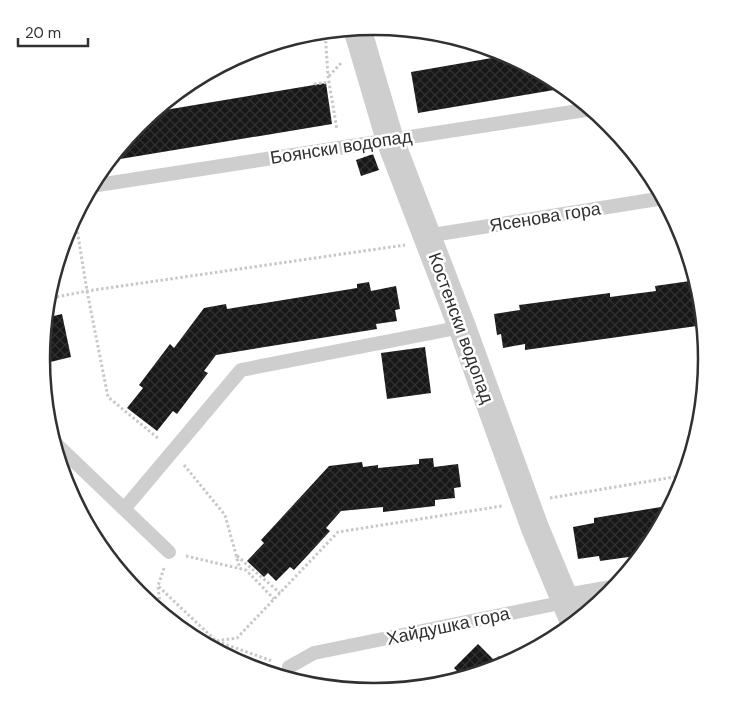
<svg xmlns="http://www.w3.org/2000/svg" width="749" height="719" font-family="'DM Sans',sans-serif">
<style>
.building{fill:url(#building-cross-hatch)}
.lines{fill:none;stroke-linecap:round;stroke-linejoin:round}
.path{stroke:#c8c8c8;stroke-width:3;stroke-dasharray:2.5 2.5;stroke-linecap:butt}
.lane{stroke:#cecece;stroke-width:14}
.street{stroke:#cecece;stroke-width:28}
.labels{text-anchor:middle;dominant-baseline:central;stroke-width:5;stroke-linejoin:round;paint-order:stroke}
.street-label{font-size:18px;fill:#313131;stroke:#fff}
.rim{fill:none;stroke:#313131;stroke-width:2.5}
</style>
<defs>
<pattern id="building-cross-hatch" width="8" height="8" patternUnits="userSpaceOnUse" patternTransform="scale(1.25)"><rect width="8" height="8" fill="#181818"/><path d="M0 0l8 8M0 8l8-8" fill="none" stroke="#313131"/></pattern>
</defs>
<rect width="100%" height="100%" fill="#fff"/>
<!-- building -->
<g class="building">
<polygon points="509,55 560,83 566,88 418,113 411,72"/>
<polygon points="326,83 332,124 108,161 139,124 153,112"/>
<polygon points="373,154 379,170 361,176 356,160"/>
<polygon points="697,280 701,295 704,325 525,350 525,344 503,348 501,334 497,335 494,314 520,310 519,305 610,293 610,297 656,291 655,286"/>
<polygon points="369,282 371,291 396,286 400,309 395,310 397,321 376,324 377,329 216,355 204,371 208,373 177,414 173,411 157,431 127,408 143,388 139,385 170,344 174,348 204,308 226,304 227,309 357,288 357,284"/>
<polygon points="62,314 71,357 42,364 45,318"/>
<polygon points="425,347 431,393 387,399 381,353"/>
<polygon points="433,458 434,467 458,464 461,487 454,488 455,498 435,500 435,506 383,512 383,507 341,511 326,528 330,531 308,555 294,570 290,567 276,581 268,573 264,577 247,561 264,543 261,540 329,466 362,462 363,467 378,465 378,468 419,464 419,459"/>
<polygon points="673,505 651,545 643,555 600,561 599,556 578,559 573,527 594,523 594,518"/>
<polygon points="125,576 138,588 135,591 124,577"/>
<polygon points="478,644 495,661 499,656 507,665 465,679 454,668"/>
<polygon points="242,656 257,670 237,662"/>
</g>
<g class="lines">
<!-- path -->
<g class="path">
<polyline points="325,31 328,76 337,130"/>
<polyline points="329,76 342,62"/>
<polyline points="315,85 315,84 329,82"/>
<polyline points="75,217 87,291 108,397 159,439"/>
<polyline points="47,299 87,291 405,245"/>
<polyline points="184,465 225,515 240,569"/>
<polyline points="550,498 686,475"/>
<polyline points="186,556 246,570 274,599"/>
<polyline points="237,556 280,593"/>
<polyline points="164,568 158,586 216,641 272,661"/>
<polyline points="158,587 161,613"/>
<polyline points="210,648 216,641 237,638 338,532 502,506"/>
</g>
<!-- lane -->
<g class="lane">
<polyline points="91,186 592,109"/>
<polyline points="426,236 664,198"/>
<polyline points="53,441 169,552"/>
<polyline points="124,509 241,370 462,327"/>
<polyline points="289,667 314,653 565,602"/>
</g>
<!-- street -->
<g class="street">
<polyline points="357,28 390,140 462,327 535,528 575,624"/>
<polyline points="565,602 611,594"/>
</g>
</g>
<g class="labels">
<!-- street labels -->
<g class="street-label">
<text transform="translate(341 147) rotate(-9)">Боянски водопад</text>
<text transform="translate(545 217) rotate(-9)">Ясенова гора</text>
<text transform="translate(461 328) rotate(70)">Костенски водопад</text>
<text transform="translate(448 626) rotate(-12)">Хайдушка гора</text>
</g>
</g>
<!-- crop -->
<path d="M0 0H749V719H0ZM50 359a324 324 0 1 1 648 0a324 324 0 1 1-648 0Z" fill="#fff" fill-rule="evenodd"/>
<path class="rim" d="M50 359a324 324 0 1 1 648 0a324 324 0 1 1-648 0Z"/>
<!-- scale -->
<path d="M18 38v8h70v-8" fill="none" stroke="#313131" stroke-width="2.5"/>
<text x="25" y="38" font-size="15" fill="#313131" stroke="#ffffff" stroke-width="4" paint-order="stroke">20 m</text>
</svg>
